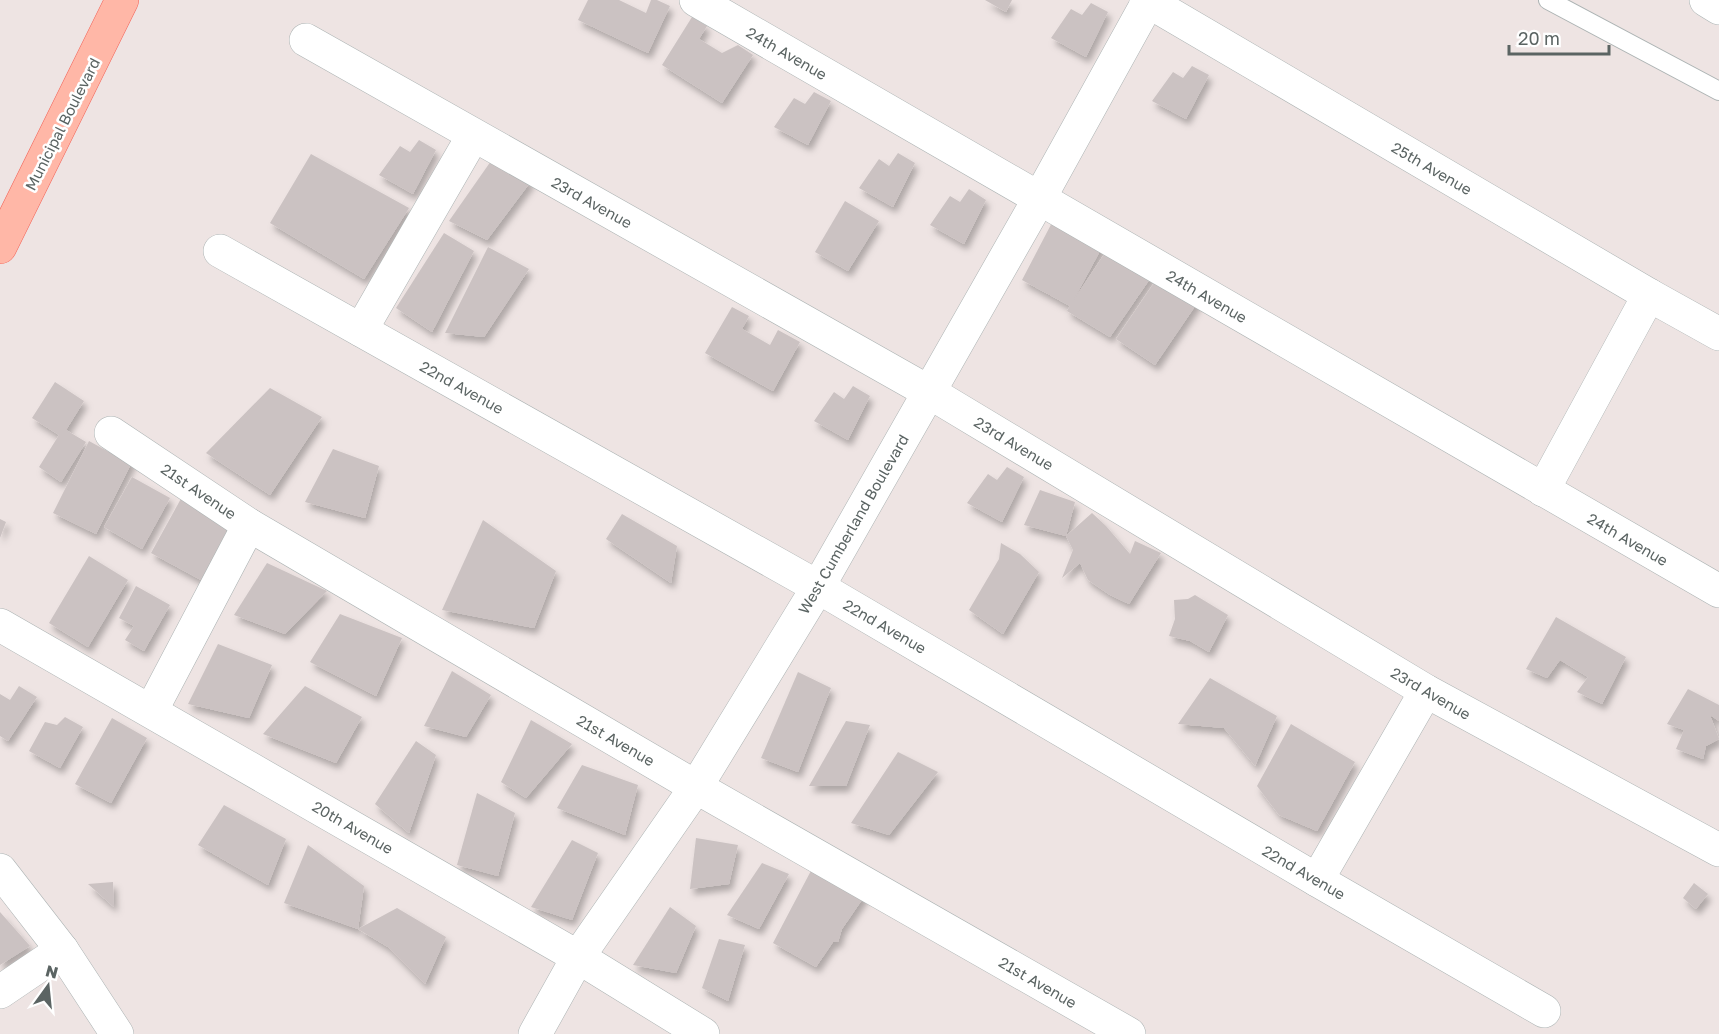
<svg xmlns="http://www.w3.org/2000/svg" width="1719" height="1034" font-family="'Golos Text',sans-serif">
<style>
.building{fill:#cbc2c2;filter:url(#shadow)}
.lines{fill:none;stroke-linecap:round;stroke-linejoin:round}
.lane-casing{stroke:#acb3b3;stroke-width:20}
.street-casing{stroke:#acb3b3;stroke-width:34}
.secondary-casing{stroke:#abb4b4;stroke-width:34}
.primary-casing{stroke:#f36257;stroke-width:34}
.lane{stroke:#fff;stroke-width:18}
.street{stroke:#fff;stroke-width:33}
.secondary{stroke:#fff;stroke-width:33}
.primary{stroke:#ffb7a7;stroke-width:33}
.labels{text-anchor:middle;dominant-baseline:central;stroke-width:5;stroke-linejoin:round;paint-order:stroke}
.street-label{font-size:15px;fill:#5b6463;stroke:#fff}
</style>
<defs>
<filter id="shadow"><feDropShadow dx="3.5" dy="6" stdDeviation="3" flood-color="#0004"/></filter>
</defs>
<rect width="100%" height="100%" fill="#eee4e3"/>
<!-- building -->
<g class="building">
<polygon points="588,0 619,0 646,13 651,0 657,0 670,6 648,53 578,20"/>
<polygon points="985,0 1012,0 1006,12"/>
<polygon points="1091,3 1108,12 1086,57 1051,38 1071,9 1082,15"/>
<polygon points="692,17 707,26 699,39 722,53 738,45 753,55 722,103 662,65"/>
<polygon points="1192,66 1209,75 1186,119 1152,101 1173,72 1183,78"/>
<polygon points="814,92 831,101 808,145 774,127 794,98 805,104"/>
<polygon points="419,140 436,150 413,194 379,175 400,146 410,152"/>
<polygon points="898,153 915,163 893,207 859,188 879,159 889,166"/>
<polygon points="311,154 409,208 364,279 270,223"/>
<polygon points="491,161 532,180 487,240 449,221"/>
<polygon points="969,189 986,200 964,244 930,225 950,196 960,202"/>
<polygon points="845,201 879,221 848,271 815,252"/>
<polygon points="1056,215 1107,238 1073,301 1107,250 1154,273 1110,337 1067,311 1070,306 1022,280"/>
<polygon points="444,233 474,251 432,332 396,308"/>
<polygon points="488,247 529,269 484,337 445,333"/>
<polygon points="1158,277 1200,299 1155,365 1116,339"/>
<polygon points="732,307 749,316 742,329 770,345 778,330 800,342 773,391 705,353"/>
<polygon points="55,382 84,401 66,430 86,442 61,482 39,467 59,435 32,418"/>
<polygon points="853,386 870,396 848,440 814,421 834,392 844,399"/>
<polygon points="270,388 322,417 270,495 206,453"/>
<polygon points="89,441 109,452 134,458 96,534 53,513"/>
<polygon points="333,449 379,466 365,518 305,502"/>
<polygon points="1007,467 1024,477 1002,522 967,503 988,474 997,480"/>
<polygon points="132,477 170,498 142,549 104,527"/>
<polygon points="1040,490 1075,502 1066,536 1092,513 1106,526 1130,554 1135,541 1161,553 1129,604 1110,595 1088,580 1080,563 1062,578 1073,550 1066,536 1024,525"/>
<polygon points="183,495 229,529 201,580 151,553"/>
<polygon points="622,514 677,546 671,583 606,539"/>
<polygon points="0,519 6,522 0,538"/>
<polygon points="483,520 556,571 534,628 442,610"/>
<polygon points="1001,543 1020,554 1039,572 1003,634 969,610 999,559"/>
<polygon points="89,556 128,580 88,647 49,623"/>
<polygon points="267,563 327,591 285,634 234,615"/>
<polygon points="136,586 170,605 144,651 125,640 134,626 119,618"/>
<polygon points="1195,595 1228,615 1209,652 1190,641 1169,636 1175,619 1174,600 1188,599"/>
<polygon points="340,614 402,638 376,696 310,662"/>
<polygon points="1556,617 1626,657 1602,704 1577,692 1588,677 1560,660 1547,678 1526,669"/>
<polygon points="218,644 272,665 249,718 188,704"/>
<polygon points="452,671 491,695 466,737 424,726"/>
<polygon points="798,672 831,688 798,772 761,758"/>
<polygon points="1210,678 1277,716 1255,766 1224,728 1178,724"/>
<polygon points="19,686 37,697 8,741 0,736 0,694 10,700"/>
<polygon points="305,686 362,717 336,763 263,734"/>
<polygon points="1688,689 1719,705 1719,721 1710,715 1719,739 1706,746 1703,759 1676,749 1684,730 1667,724"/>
<polygon points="65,717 83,727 60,768 29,751 45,722 57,725"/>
<polygon points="112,718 147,738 111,803 75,784"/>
<polygon points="531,720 572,744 526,798 501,782"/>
<polygon points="846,721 870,725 846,786 809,786"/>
<polygon points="1291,724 1355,762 1317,831 1279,815 1257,786"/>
<polygon points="416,741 436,755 409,833 375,804"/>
<polygon points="898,752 938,772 889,835 851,823"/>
<polygon points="582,765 638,785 625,835 557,808"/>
<polygon points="477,793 515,813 498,876 457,865"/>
<polygon points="224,805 286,839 268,885 198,845"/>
<polygon points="696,838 738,845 729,884 690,889"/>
<polygon points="572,840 598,853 572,920 531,907"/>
<polygon points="308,845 364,886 358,929 284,903"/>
<polygon points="762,863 789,874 759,929 727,915"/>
<polygon points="814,865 866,894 842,929 838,942 833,942 816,967 773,943"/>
<polygon points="113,882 114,907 88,884"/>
<polygon points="1694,883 1708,894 1696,909 1683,898"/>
<polygon points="670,907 696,926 676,973 633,965"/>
<polygon points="397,908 446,937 425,984 388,947 358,929"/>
<polygon points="0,912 30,946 0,965"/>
<polygon points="719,939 745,945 728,1001 702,988"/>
</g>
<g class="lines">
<defs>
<polyline id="lane" points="1548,0 1719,91"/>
<g id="street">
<polyline points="696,0 1719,591"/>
<polyline points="1146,0 1649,295 1719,334"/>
<polyline points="306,40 929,392 1426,691 1719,850"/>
<polyline points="220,251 818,587 1317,880 1544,1011"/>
<polyline points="361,330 473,136"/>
<polyline points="111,433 249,525 696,787 1129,1034"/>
<polyline points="1543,490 1649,295"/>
<polyline points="0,625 578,957 703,1034"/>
<polyline points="151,711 249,525"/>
<polyline points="0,870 62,950 117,1034"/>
<polyline points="1317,880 1426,691"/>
<polyline points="0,992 62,950"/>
<polyline points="535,1034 578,957 696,787 818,587 1039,199 1149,0"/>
</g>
<polyline id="secondary" points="1706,0 1719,8"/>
<polyline id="primary" points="0,247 122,0"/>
</defs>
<!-- lane casing -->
<use href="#lane" class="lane-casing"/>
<!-- street casing -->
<use href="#street" class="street-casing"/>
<!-- secondary casing -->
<use href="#secondary" class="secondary-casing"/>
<!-- primary casing -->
<use href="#primary" class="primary-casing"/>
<!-- lane -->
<use href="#lane" class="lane"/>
<!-- street -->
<use href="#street" class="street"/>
<!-- secondary -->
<use href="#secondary" class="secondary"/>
<!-- primary -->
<use href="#primary" class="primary"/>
</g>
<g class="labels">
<!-- street labels -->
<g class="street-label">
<text transform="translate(787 53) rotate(30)">24th Avenue</text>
<text transform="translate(62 124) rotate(-63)">Municipal Boulevard</text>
<text transform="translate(1432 168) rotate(30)">25th Avenue</text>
<text transform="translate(592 202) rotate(29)">23rd Avenue</text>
<text transform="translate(1207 296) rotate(30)">24th Avenue</text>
<text transform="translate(462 387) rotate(29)">22nd Avenue</text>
<text transform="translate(1014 443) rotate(31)">23rd Avenue</text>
<text transform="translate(199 491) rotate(34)">21st Avenue</text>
<text transform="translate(853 524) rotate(-60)">West Cumberland Boulevard</text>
<text transform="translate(1628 539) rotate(30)">24th Avenue</text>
<text transform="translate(885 626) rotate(30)">22nd Avenue</text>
<text transform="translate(1431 693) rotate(30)">23rd Avenue</text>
<text transform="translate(616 740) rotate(30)">21st Avenue</text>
<text transform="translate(353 827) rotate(30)">20th Avenue</text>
<text transform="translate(1304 872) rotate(30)">22nd Avenue</text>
<text transform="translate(1038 982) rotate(30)">21st Avenue</text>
</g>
</g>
<!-- north arrow -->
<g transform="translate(48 986) rotate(15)" stroke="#ffffff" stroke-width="4.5" paint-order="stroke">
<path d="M0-4.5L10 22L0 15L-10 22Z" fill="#5b6463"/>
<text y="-9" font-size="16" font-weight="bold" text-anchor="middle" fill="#5b6463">N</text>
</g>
<!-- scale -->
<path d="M1509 45v9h100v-9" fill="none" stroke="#5b6463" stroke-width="3"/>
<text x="1518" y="45" font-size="18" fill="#5b6463" stroke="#ffffff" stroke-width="4.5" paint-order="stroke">20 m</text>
</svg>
